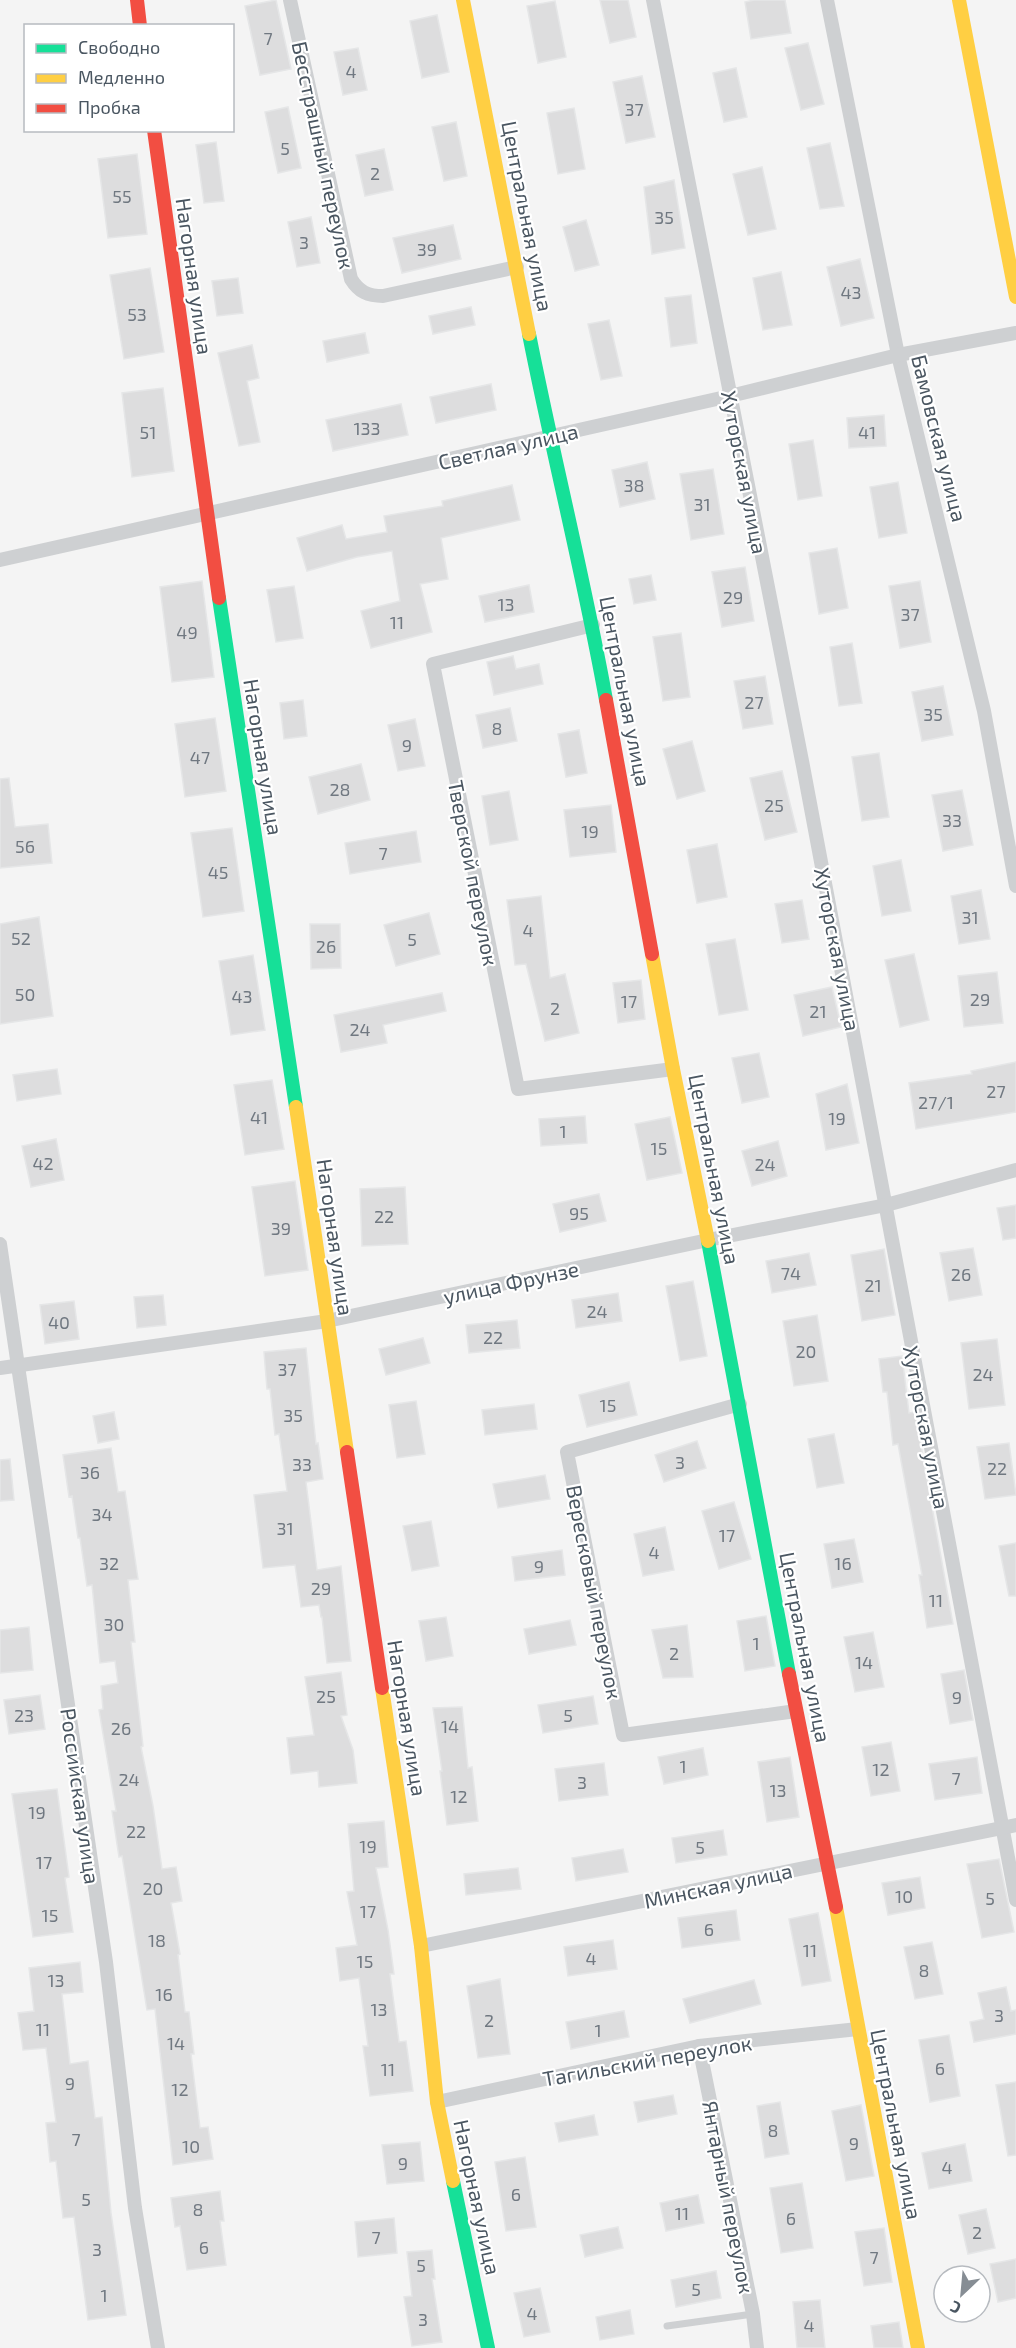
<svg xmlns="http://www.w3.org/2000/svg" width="1016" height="2348" font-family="'Exo 2',sans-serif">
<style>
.building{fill:#ddddde;stroke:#e5e6e7;stroke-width:1.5}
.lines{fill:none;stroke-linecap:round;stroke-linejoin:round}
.lane{stroke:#ced0d2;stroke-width:7}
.street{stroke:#ced0d2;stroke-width:14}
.fast{stroke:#16e098;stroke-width:14}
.slow{stroke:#ffcf43;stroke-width:14}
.jam{stroke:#f24e42;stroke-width:14}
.labels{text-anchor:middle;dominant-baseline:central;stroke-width:4.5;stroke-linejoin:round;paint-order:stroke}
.number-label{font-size:18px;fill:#707881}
.street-label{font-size:21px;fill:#4a5661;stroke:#fff}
</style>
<rect width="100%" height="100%" fill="#f4f4f4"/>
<!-- building -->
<g class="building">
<polygon points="276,0 291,69 260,75 245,6"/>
<polygon points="600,0 628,0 636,37 610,43"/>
<polygon points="754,0 785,0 791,33 751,39 745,2"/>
<polygon points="555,1 566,57 538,63 527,6"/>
<polygon points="437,15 449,72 422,78 410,21"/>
<polygon points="808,43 824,104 801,110 785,48"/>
<polygon points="358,48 367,90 343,95 334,52"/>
<polygon points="736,68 747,117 724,122 713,73"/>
<polygon points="642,76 655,137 626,143 613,82"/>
<polygon points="288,107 301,168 278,173 265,112"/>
<polygon points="574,108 585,169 558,174 547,113"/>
<polygon points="456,122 467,176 444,181 432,127"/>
<polygon points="216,142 224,201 204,203 196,145"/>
<polygon points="830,143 844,206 820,209 807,148"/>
<polygon points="384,149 393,190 365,196 356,155"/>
<polygon points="137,154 147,234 108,238 98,159"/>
<polygon points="762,167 776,229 748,235 733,174"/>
<polygon points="674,180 685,248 652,254 644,187"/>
<polygon points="311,217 320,263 297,267 288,222"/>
<polygon points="586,220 599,265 575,271 563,227"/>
<polygon points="453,225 461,259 402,273 393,238"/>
<polygon points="860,259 874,318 841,326 827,267"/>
<polygon points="150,268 164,352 124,359 110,275"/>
<polygon points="781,272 792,325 763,330 753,278"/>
<polygon points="238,278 243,313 217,316 212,281"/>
<polygon points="691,295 697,343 671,347 665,298"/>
<polygon points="471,307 475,325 433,334 429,316"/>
<polygon points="609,320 622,376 601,380 588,324"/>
<polygon points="365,333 369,353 327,362 323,341"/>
<polygon points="252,345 259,378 247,381 260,442 239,446 218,353"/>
<polygon points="491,384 496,410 436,423 430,397"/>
<polygon points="163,388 174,471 132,477 122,393"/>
<polygon points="401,404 408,435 333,451 326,420"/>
<polygon points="884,415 886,446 849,448 847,418"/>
<polygon points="813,440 822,496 798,500 789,444"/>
<polygon points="647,462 655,499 620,507 612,470"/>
<polygon points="713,469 724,534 691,540 680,474"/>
<polygon points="898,482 907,533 879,538 870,487"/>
<polygon points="512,485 520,520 441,538 448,579 420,584 432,632 371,648 361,611 400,601 392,551 357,557 307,571 297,538 342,525 346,539 387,532 384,516 443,506 442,501"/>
<polygon points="837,548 848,608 819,614 809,553"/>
<polygon points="745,567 754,621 722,627 712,572"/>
<polygon points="651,575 656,600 634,604 629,579"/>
<polygon points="202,581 214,677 172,682 160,587"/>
<polygon points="920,581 931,642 900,648 889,586"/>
<polygon points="529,585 534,612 485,622 479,596"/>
<polygon points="294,586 303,638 276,642 267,590"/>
<polygon points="681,633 690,697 663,701 653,637"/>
<polygon points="852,643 862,703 839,706 830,647"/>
<polygon points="513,656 516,669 539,664 543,684 494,695 487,662"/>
<polygon points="765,676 773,724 743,729 734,681"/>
<polygon points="943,686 953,735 922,741 912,692"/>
<polygon points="303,700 307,736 284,739 280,703"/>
<polygon points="510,708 517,741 483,748 476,715"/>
<polygon points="215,718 226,791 185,797 175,724"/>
<polygon points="415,719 425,766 398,771 388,725"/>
<polygon points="579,730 587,773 566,777 558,734"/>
<polygon points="692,741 705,791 677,799 663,749"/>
<polygon points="879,753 889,817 862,821 852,757"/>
<polygon points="361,764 370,800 318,814 309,777"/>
<polygon points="782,771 797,832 765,840 750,778"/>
<polygon points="9,778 15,827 48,824 52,863 0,868 0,779"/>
<polygon points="962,790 973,845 943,851 932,795"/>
<polygon points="509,791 518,840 490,845 482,796"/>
<polygon points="611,805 616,852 570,857 564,810"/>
<polygon points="232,828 244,911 203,917 191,833"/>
<polygon points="416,831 421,862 350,874 345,843"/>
<polygon points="717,844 727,897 697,903 687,850"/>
<polygon points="901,860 911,911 882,916 873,866"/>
<polygon points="981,890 990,939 959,944 951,896"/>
<polygon points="541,896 550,978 565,974 579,1033 545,1041 526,964 515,965 507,900"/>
<polygon points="802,900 809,939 782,943 775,904"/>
<polygon points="429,913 440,954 396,966 384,925"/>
<polygon points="39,917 53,1016 0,1024 0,924"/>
<polygon points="310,924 340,924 341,968 311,969"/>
<polygon points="735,939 748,1010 719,1015 706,944"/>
<polygon points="914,954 929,1020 900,1027 885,960"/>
<polygon points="253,955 265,1030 231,1035 219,961"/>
<polygon points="997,972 1003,1023 964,1027 958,976"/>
<polygon points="641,980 645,1019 618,1023 613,983"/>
<polygon points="832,987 841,1027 803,1036 794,995"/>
<polygon points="442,993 446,1011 383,1025 387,1043 341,1052 334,1015"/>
<polygon points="759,1053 769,1097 742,1103 732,1058"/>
<polygon points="1016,1062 1016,1112 916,1129 909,1083 972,1074 971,1071"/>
<polygon points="57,1069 61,1094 17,1101 13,1075"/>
<polygon points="272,1080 284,1149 245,1155 234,1085"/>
<polygon points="847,1084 859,1143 826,1150 816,1094"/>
<polygon points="585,1116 587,1143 541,1146 539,1119"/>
<polygon points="670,1117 682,1173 647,1180 635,1124"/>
<polygon points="56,1139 64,1180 31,1187 22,1146"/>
<polygon points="778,1141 787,1176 752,1186 742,1151"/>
<polygon points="295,1181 308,1270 265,1276 252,1187"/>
<polygon points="405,1187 408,1244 362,1246 360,1189"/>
<polygon points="599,1194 606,1221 560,1232 553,1204"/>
<polygon points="1016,1205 1016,1238 1003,1240 997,1208"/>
<polygon points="973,1248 982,1295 949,1301 940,1253"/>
<polygon points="884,1249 895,1315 862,1321 851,1255"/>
<polygon points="809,1253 816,1285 772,1293 766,1261"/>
<polygon points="693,1281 707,1356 680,1361 666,1286"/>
<polygon points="618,1293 622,1321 576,1328 572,1300"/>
<polygon points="163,1295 166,1325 137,1328 134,1297"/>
<polygon points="74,1301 79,1339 45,1344 40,1305"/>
<polygon points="817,1315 828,1381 794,1386 783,1321"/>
<polygon points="517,1320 520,1348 469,1353 466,1325"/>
<polygon points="423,1338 430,1363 386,1375 379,1349"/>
<polygon points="997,1339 1005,1405 969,1409 961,1343"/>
<polygon points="306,1348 316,1444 318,1443 323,1479 306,1482 317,1570 341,1566 351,1661 327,1663 322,1617 321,1617 319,1605 301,1607 295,1565 263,1568 254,1495 287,1491 279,1434 275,1435 270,1389 267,1389 264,1352"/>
<polygon points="902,1356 909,1413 915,1412 953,1624 927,1628 919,1575 922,1575 898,1444 893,1445 887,1392 883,1392 879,1359"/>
<polygon points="629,1382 637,1415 587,1427 579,1395"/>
<polygon points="416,1401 425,1454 397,1458 389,1405"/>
<polygon points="534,1404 537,1429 485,1435 482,1410"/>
<polygon points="114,1412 119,1439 98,1443 93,1416"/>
<polygon points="834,1434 844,1483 817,1488 808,1439"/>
<polygon points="697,1441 706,1468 664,1482 655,1455"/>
<polygon points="1009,1443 1016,1495 985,1499 977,1447"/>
<polygon points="111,1448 118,1492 125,1491 138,1579 128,1580 135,1642 131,1642 143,1746 141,1747 153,1806 162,1869 176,1867 182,1901 171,1903 180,1954 178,1955 185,2012 189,2012 194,2054 191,2054 200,2128 208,2127 213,2159 173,2165 155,2009 147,2010 122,1856 119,1857 112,1811 116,1811 99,1710 103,1709 101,1686 118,1683 115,1661 100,1663 92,1585 87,1586 80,1538 78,1538 72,1496 69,1497 63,1455"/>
<polygon points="10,1459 14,1500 0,1501 0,1460"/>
<polygon points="545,1475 550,1499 498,1508 493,1484"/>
<polygon points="734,1502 751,1559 719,1569 702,1511"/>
<polygon points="431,1521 439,1566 412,1571 403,1526"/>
<polygon points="665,1527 674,1570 643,1576 634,1534"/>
<polygon points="854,1539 863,1582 832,1588 824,1544"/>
<polygon points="1016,1543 1016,1596 1009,1596 999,1546"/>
<polygon points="562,1550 565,1575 515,1581 512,1557"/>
<polygon points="766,1616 775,1666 745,1671 737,1621"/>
<polygon points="446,1617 453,1656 426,1661 419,1621"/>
<polygon points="570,1620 576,1645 529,1654 524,1629"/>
<polygon points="687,1625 693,1677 663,1678 652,1630"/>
<polygon points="29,1627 33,1670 0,1673 0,1630"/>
<polygon points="873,1632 884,1687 855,1692 844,1637"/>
<polygon points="964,1670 973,1720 950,1724 941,1674"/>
<polygon points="341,1672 347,1715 341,1716 353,1750 357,1783 319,1787 318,1771 291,1774 287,1738 314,1735 305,1677"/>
<polygon points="40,1695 45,1729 9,1734 4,1700"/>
<polygon points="593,1696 598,1724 543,1733 538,1705"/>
<polygon points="462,1707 468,1768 472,1767 478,1821 447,1825 440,1771 442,1771 433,1708"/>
<polygon points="891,1742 900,1791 871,1796 862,1747"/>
<polygon points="703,1748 708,1775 664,1784 658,1757"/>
<polygon points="790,1757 799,1817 767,1822 758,1762"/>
<polygon points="977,1757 982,1793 935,1800 929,1764"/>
<polygon points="604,1763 608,1795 559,1801 555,1769"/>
<polygon points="57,1789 69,1877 65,1878 73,1932 33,1937 12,1794"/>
<polygon points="384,1821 388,1867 376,1868 388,1930 394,1974 390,1974 399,2042 406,2041 413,2091 370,2096 363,2046 368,2046 359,1978 340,1981 336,1948 357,1945 347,1892 354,1891 348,1824"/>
<polygon points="723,1830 727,1855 676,1863 672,1838"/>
<polygon points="623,1849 628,1872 576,1881 572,1858"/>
<polygon points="999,1859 1014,1932 982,1938 967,1864"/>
<polygon points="518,1868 521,1889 466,1895 464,1874"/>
<polygon points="920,1877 925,1908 888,1915 882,1883"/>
<polygon points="736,1910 740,1940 682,1948 678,1918"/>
<polygon points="818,1913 831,1981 802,1986 789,1919"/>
<polygon points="613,1940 617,1969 568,1976 564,1947"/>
<polygon points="932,1942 943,1994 915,1999 904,1947"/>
<polygon points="80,1962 83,1992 62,1994 70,2064 88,2061 95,2118 102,2117 111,2213 126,2315 88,2320 74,2217 63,2218 56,2161 50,2162 46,2123 56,2122 46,2048 23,2050 18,2013 34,2011 29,1968"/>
<polygon points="500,1979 510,2054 478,2058 467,1986"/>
<polygon points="754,1980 761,2004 690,2023 683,1999"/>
<polygon points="1006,1987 1011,2011 1016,2010 1016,2034 974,2042 970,2022 984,2019 978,1993"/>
<polygon points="624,2011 629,2037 571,2049 566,2022"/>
<polygon points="949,2035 960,2096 930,2102 919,2040"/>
<polygon points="1016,2082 1016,2155 1008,2156 996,2085"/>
<polygon points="673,2095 677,2114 638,2122 634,2102"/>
<polygon points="780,2102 789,2154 765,2158 757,2106"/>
<polygon points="861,2105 874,2176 846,2181 832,2111"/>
<polygon points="594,2115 598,2135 559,2142 555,2123"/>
<polygon points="420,2142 424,2181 387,2184 382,2145"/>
<polygon points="965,2144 972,2181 929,2189 922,2153"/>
<polygon points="525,2157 536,2227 506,2231 495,2162"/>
<polygon points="802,2183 813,2248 781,2253 770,2188"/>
<polygon points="220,2191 224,2221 220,2221 226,2265 187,2270 180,2226 175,2227 171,2198"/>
<polygon points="698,2195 704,2223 666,2231 660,2203"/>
<polygon points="986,2209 995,2248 968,2254 959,2215"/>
<polygon points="394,2218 397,2253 358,2257 355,2222"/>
<polygon points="618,2227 623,2248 585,2257 580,2235"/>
<polygon points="884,2228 892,2282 864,2286 855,2232"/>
<polygon points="432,2250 435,2279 432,2279 442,2342 412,2346 404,2297 412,2296 407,2252"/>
<polygon points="1016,2259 1016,2298 998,2302 990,2264"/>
<polygon points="716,2271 721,2298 676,2307 671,2280"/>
<polygon points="540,2288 550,2332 524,2337 514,2293"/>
<polygon points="820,2300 825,2348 797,2348 793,2302"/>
<polygon points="630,2310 634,2334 600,2340 596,2317"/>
<polygon points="899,2322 903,2348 874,2348 871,2326"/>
</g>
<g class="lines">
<!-- lane -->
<polyline class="lane" points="667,2326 753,2314"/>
<!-- street -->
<g class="street">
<path d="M290,0L351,279C359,292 368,296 383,296L517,267"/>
<polyline points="653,0 803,766 1016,1900"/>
<polyline points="827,0 898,355 984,711 1016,886"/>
<polyline points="0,560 730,396 898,355 1016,333"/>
<polyline points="593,625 433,664 518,1089 673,1069"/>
<polyline points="0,1244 106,1962 135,2208 158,2348"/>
<polyline points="0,1368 327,1321 708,1240 886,1205 1016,1170"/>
<polyline points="740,1404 567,1452 623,1735 796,1711"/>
<polyline points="421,1946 1016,1825"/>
<polyline points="699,2046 753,2314 757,2348"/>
<polyline points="437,2102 699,2046 858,2029"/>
</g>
<!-- fast -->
<g class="fast">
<path d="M529,334C553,456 584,577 606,700"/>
<polyline points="219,598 296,1107"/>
<polyline points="708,1241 789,1674"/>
<polyline points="453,2181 488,2348"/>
</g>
<!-- slow -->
<g class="slow">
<polyline points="463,0 529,334"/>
<polyline points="959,0 1016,297"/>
<polyline points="652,954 673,1069 708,1241"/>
<polyline points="296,1107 347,1452"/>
<polyline points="382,1688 421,1946 437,2102 453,2181"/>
<polyline points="836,1907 918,2348"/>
</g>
<!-- jam -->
<g class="jam">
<polyline points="137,0 140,26"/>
<polyline points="154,130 219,598"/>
<polyline points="606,700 652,954"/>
<polyline points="347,1452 382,1688"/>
<polyline points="789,1674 836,1907"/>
</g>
</g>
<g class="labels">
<!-- number labels -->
<g class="number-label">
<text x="268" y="38">7</text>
<text x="351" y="71">4</text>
<text x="634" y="109">37</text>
<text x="285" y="148">5</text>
<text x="375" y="173">2</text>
<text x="122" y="196">55</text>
<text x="664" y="217">35</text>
<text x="304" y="242">3</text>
<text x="427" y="249">39</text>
<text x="851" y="292">43</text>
<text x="137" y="314">53</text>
<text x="367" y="428">133</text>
<text x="148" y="432">51</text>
<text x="867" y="432">41</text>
<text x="634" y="485">38</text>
<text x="702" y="504">31</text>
<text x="733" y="597">29</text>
<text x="506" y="604">13</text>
<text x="910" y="614">37</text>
<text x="397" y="622">11</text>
<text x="187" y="632">49</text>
<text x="754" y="702">27</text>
<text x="933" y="714">35</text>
<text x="497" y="728">8</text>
<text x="407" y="745">9</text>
<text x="200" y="757">47</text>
<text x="340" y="789">28</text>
<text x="774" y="805">25</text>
<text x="952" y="820">33</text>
<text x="590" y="831">19</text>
<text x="25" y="846">56</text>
<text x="383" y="853">7</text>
<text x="218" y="872">45</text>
<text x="970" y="917">31</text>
<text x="528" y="930">4</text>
<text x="21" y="938">52</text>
<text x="412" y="939">5</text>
<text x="326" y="946">26</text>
<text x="25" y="994">50</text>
<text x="242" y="996">43</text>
<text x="980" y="999">29</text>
<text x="629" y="1001">17</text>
<text x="555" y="1008">2</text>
<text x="818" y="1011">21</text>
<text x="360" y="1029">24</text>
<text x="996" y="1091">27</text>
<text x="936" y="1102">27/1</text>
<text x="259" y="1117">41</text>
<text x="837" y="1118">19</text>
<text x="563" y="1131">1</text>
<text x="659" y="1148">15</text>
<text x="43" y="1163">42</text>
<text x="765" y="1164">24</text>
<text x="579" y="1213">95</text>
<text x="384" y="1216">22</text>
<text x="281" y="1228">39</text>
<text x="791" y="1273">74</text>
<text x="961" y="1274">26</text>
<text x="873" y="1285">21</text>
<text x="597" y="1311">24</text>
<text x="59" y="1322">40</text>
<text x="493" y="1337">22</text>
<text x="806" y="1351">20</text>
<text x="287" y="1369">37</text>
<text x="983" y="1374">24</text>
<text x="608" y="1405">15</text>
<text x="293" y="1415">35</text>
<text x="680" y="1462">3</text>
<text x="302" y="1464">33</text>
<text x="997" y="1468">22</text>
<text x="90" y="1472">36</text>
<text x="102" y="1514">34</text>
<text x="285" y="1528">31</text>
<text x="727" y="1535">17</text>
<text x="654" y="1552">4</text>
<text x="109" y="1563">32</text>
<text x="843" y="1563">16</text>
<text x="539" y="1566">9</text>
<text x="321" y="1588">29</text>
<text x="936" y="1600">11</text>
<text x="114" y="1624">30</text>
<text x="756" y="1643">1</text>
<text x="674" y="1653">2</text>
<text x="864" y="1662">14</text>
<text x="326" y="1696">25</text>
<text x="957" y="1697">9</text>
<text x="24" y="1715">23</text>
<text x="568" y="1715">5</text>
<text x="450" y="1726">14</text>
<text x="121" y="1728">26</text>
<text x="683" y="1766">1</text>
<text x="881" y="1769">12</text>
<text x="956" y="1778">7</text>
<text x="129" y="1779">24</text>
<text x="582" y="1782">3</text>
<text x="778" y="1790">13</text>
<text x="459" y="1796">12</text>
<text x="37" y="1812">19</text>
<text x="136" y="1831">22</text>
<text x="368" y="1846">19</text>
<text x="700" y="1847">5</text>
<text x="44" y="1862">17</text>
<text x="153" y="1888">20</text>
<text x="904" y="1896">10</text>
<text x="990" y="1898">5</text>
<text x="368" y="1911">17</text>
<text x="50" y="1915">15</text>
<text x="709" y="1929">6</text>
<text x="157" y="1940">18</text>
<text x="810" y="1950">11</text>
<text x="591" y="1958">4</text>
<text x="365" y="1961">15</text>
<text x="924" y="1970">8</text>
<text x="56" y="1980">13</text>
<text x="164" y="1994">16</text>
<text x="379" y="2009">13</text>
<text x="999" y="2015">3</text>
<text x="489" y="2020">2</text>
<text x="43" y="2029">11</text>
<text x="598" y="2030">1</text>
<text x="176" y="2043">14</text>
<text x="940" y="2068">6</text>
<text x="388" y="2069">11</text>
<text x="70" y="2083">9</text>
<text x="180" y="2089">12</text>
<text x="773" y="2130">8</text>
<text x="76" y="2139">7</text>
<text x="854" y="2143">9</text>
<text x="191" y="2146">10</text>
<text x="403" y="2163">9</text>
<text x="947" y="2167">4</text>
<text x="516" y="2194">6</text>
<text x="86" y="2199">5</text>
<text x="198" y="2209">8</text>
<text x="682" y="2213">11</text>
<text x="791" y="2218">6</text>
<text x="977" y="2232">2</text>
<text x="376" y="2237">7</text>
<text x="204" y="2247">6</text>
<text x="97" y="2249">3</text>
<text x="874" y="2257">7</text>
<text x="421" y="2265">5</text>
<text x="696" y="2289">5</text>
<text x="104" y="2295">1</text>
<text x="532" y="2313">4</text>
<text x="423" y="2319">3</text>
<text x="809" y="2325">4</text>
</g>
<!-- street labels -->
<g class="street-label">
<text transform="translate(324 155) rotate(78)">Бесстрашный переулок</text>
<text transform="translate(528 216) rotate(79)">Центральная улица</text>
<text transform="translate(195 276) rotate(82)">Нагорная улица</text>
<text transform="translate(940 438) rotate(76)">Бамовская улица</text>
<text transform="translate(508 446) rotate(-13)">Светлая улица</text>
<text transform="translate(745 472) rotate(79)">Хуторская улица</text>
<text transform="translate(626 691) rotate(79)">Центральная улица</text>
<text transform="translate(264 757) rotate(81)">Нагорная улица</text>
<text transform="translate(474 873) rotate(79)">Тверской переулок</text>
<text transform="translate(838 949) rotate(79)">Хуторская улица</text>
<text transform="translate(715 1169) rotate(79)">Центральная улица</text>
<text transform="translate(336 1237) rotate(82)">Нагорная улица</text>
<text transform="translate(511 1282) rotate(-12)">улица Фрунзе</text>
<text transform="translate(927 1427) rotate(79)">Хуторская улица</text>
<text transform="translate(595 1592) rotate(79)">Вересковый переулок</text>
<text transform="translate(806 1647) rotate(79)">Центральная улица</text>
<text transform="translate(408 1718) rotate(81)">Нагорная улица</text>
<text transform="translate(81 1796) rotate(82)">Российская улица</text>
<text transform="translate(718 1885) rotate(-12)">Минская улица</text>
<text transform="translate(647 2060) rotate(-10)">Тагильский переулок</text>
<text transform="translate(897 2124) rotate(79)">Центральная улица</text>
<text transform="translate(478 2197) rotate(78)">Нагорная улица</text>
<text transform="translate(729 2197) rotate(79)">Янтарный переулок</text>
</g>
</g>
<!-- legend -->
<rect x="24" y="24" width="210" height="108" fill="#ffffff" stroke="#b7bbc0" stroke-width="1.5"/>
<rect x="36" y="44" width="30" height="9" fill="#16e098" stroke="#b7bbc0" stroke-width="1.5"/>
<text x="78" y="54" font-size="18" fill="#4a5661">Свободно</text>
<rect x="36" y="74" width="30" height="9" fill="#ffcf43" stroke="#b7bbc0" stroke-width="1.5"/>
<text x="78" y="84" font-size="18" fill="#4a5661">Медленно</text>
<rect x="36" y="104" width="30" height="9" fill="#f24e42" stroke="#b7bbc0" stroke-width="1.5"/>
<text x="78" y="114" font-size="18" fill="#4a5661">Пробка</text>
<!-- north arrow -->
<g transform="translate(962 2294) rotate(206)"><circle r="28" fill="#ffffff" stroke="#b7bbc0" stroke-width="1.5"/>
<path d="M0-4.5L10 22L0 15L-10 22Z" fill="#868d94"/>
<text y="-9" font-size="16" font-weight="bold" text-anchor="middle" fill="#4a5661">С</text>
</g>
</svg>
